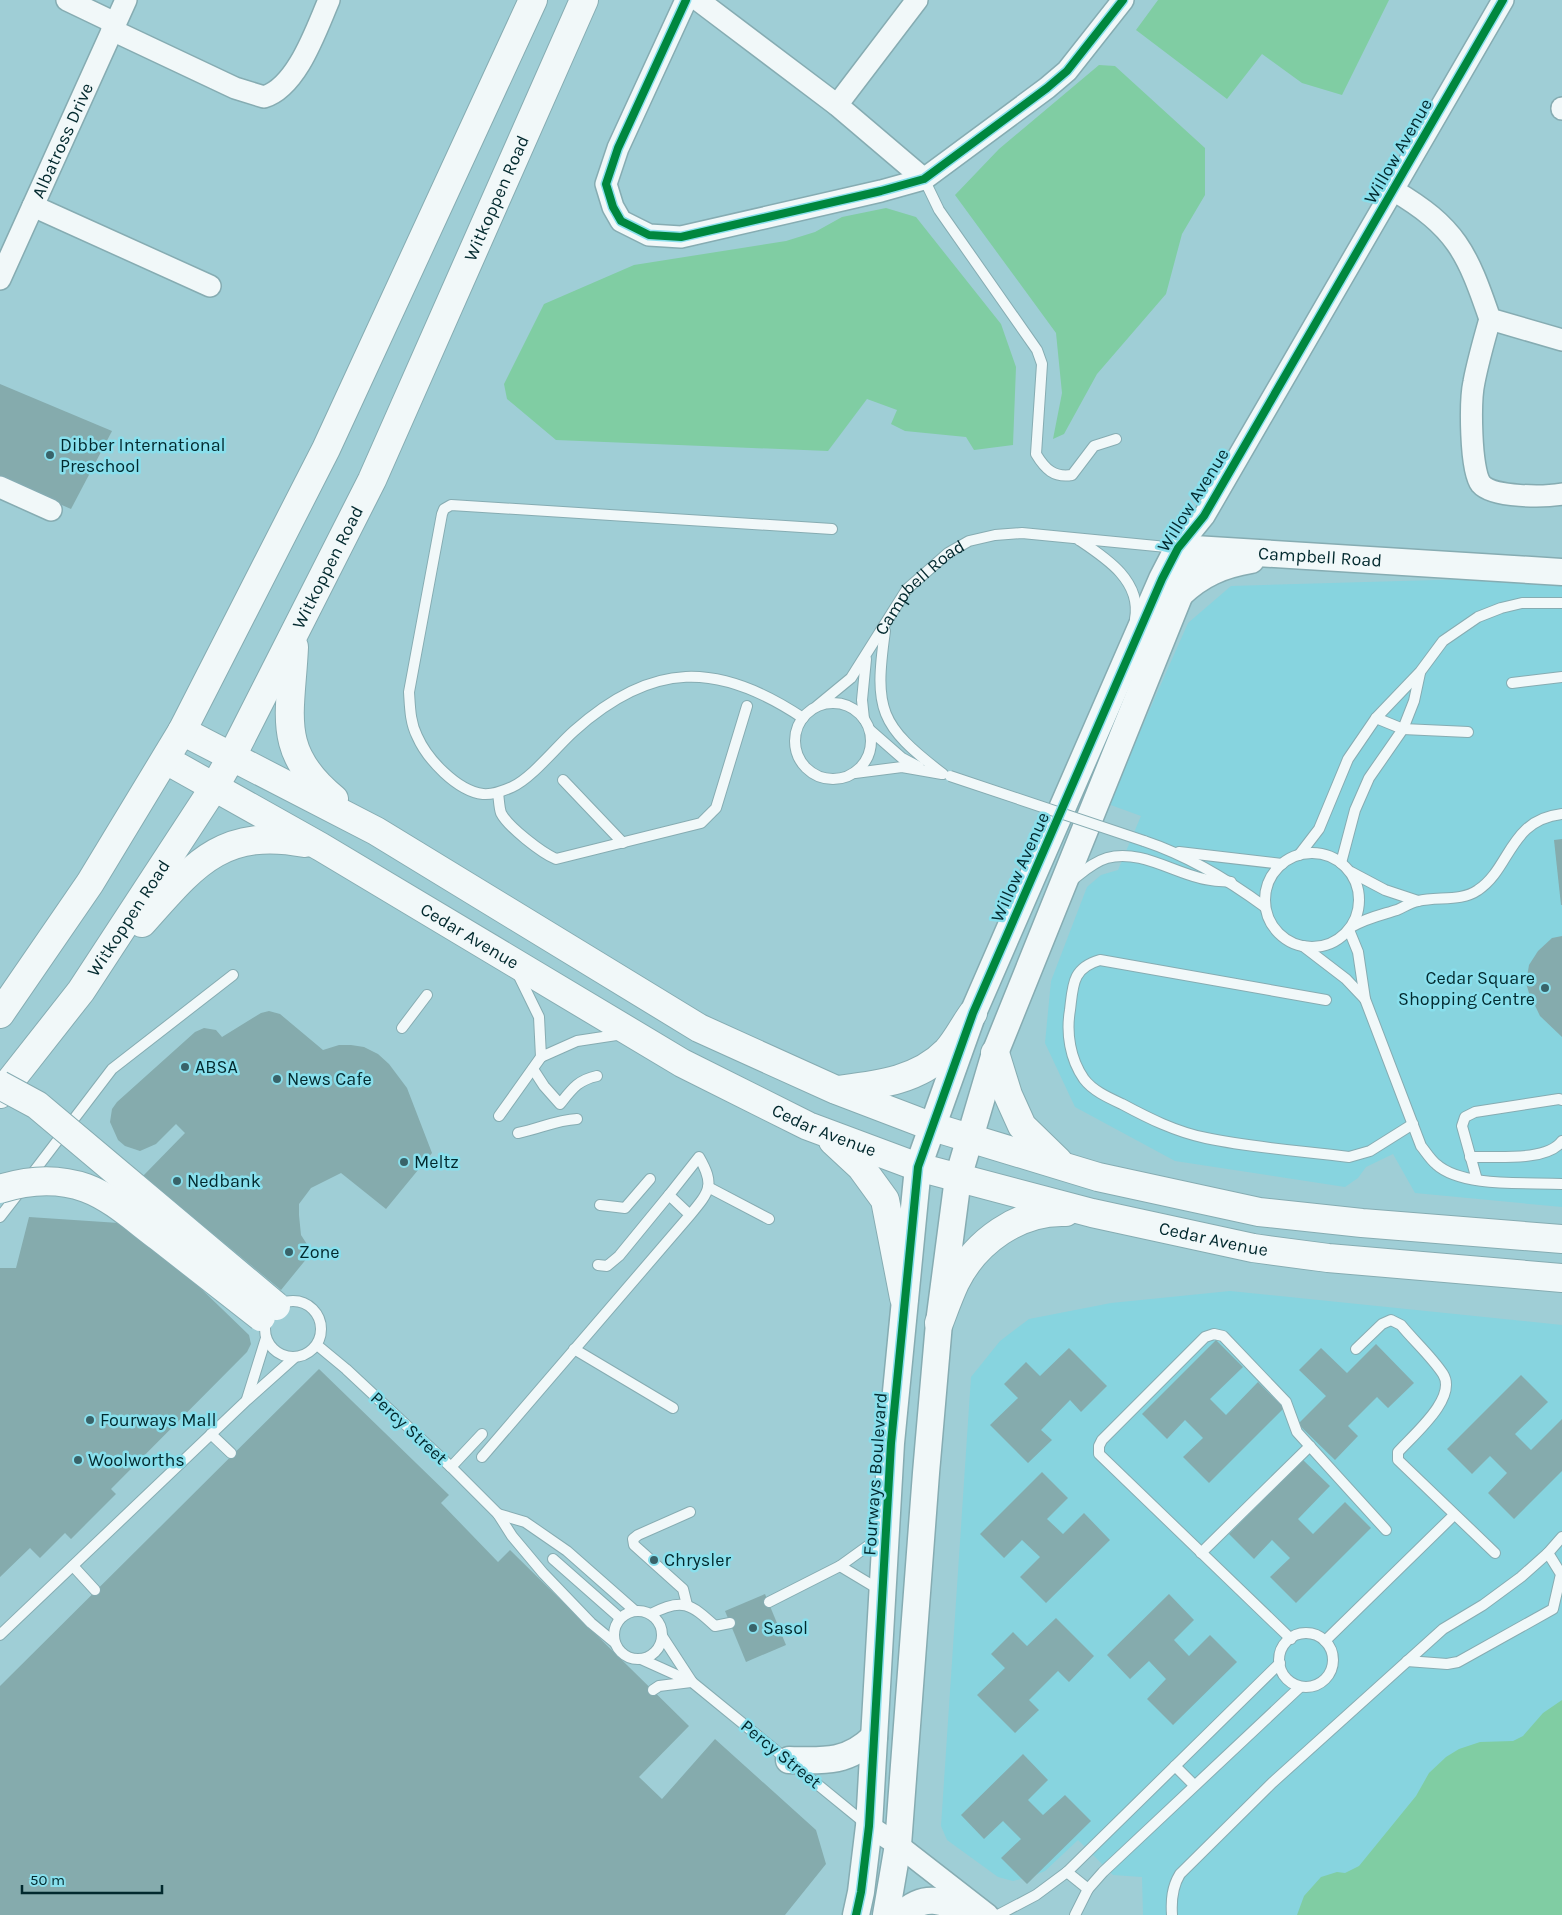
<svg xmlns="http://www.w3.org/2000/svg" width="1562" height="1915" font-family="Karla,sans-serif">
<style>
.built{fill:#87d4df}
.green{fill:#80cda3}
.building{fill:#85abad}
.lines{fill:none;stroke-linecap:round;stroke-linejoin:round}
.service-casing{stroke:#86acb2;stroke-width:12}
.minor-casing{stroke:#86acb2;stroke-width:24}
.tertiary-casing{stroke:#86acb2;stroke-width:29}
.secondary-casing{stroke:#86acb2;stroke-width:30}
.service{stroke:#f1f8f9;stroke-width:10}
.minor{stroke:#f1f8f9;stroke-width:21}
.tertiary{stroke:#f1f8f9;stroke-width:26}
.secondary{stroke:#f1f8f9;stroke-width:28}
.service-bridge-casing{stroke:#86acb2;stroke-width:12;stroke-linecap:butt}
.secondary-bridge-casing{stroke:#86acb2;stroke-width:30;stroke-linecap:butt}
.service-bridge{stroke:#f1f8f9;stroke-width:10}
.secondary-bridge{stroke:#f1f8f9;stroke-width:28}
.cycleway-casing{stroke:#89dfec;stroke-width:11}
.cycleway{stroke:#00873e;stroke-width:8}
.poi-dot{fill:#396369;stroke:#89dfec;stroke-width:2}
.labels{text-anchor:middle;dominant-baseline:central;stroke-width:5;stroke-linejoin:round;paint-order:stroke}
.street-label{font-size:18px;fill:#02292e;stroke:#89dfec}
.poi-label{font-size:18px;fill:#02292e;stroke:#89dfec;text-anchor:start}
</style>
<rect width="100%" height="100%" fill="#9fced6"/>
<!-- built -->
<g class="built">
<polygon points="1471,579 1562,585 1562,1207 1415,1193 1393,1154 1366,1167 1358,1178 1345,1187 1175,1161 1075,1107 1045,1043 1051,981 1087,887 1101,875 1118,870 1141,816 1108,804 1188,623 1231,586"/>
<polygon points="1230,1291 1562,1325 1562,1915 1143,1915 1142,1877 1113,1875 1078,1840 1045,1871 1030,1877 1013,1881 998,1877 947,1840 941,1826 971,1377 1000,1341 1029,1319 1111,1303"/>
</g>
<!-- green -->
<g class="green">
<polygon points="1158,0 1389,0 1342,95 1302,83 1262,54 1227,99 1136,30"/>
<polygon points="1099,65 1115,66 1205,148 1205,195 1182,234 1166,294 1097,374 1064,434 1053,439 1062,393 1056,333 955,195 999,149"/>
<polygon points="886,208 916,217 1001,324 1016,367 1013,445 974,450 966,437 905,431 891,424 897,410 867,399 828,451 556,440 507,399 504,384 544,304 634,265 786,241 815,232 842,217"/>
<polygon points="1562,1700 1562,1915 1297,1915 1304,1896 1321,1877 1337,1872 1345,1873 1359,1866 1416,1796 1429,1773 1446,1757 1459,1749 1480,1742 1513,1741 1523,1736 1543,1713"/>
</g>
<!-- building -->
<g class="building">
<polygon points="0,384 112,431 71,509 0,478"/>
<polygon points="1562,839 1562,905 1561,905 1554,840"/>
<polygon points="1562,936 1562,1037 1540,1016 1529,993 1526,983 1529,965 1538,951 1552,938"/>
<polygon points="269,1011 280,1014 323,1050 339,1045 351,1045 364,1047 378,1054 389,1064 407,1088 432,1153 386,1209 341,1173 311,1188 299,1204 299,1215 301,1235 312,1252 281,1290 143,1176 185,1133 176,1124 156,1144 140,1151 125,1146 118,1140 110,1122 112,1109 117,1102 195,1032 204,1028 216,1030 222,1037 261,1013"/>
<polygon points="29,1217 134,1224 249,1335 251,1344 247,1352 111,1489 116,1494 71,1539 65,1533 40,1558 30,1548 0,1577 0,1268 16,1268"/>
<polygon points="1216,1340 1243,1367 1210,1399 1226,1415 1258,1382 1284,1408 1209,1483 1183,1457 1203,1438 1185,1420 1167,1439 1142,1414"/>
<polygon points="1376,1344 1414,1383 1388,1408 1377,1397 1348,1426 1358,1436 1335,1460 1298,1424 1326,1396 1299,1370 1321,1348 1347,1373"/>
<polygon points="1069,1348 1107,1386 1081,1412 1070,1400 1041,1430 1052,1440 1028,1463 990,1425 1018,1398 1004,1384 1026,1362 1040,1376"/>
<polygon points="319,1369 449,1495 441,1503 498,1562 510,1550 689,1726 639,1777 662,1799 715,1739 816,1830 826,1864 785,1915 0,1915 0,1686"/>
<polygon points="1521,1375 1548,1402 1515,1434 1531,1450 1562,1419 1562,1471 1514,1519 1488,1493 1507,1473 1490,1456 1472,1474 1447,1449"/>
<polygon points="1303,1460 1330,1486 1298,1519 1313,1534 1345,1502 1371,1528 1296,1603 1270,1577 1290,1558 1272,1540 1254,1559 1229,1534"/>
<polygon points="1042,1472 1068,1498 1047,1519 1063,1534 1084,1513 1110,1540 1046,1603 1020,1577 1040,1557 1022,1540 1004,1558 980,1534"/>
<polygon points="765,1594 786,1645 746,1662 725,1611"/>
<polygon points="1169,1594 1194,1620 1174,1640 1189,1656 1210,1635 1237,1662 1173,1725 1147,1699 1166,1679 1149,1661 1130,1679 1107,1655"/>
<polygon points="1056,1618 1094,1656 1069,1682 1058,1671 1029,1700 1039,1710 1015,1733 977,1695 1005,1668 991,1654 1013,1632 1027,1646"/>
<polygon points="1023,1754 1048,1780 1028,1800 1043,1815 1065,1795 1091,1821 1027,1884 1001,1858 1021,1839 1003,1821 984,1839 961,1815"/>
</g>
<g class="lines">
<defs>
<g id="service">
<path d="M924,179L939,210L1037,350L1042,364L1036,454C1045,469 1054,478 1072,475L1094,446L1116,439"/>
<path d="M1079,540C1106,558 1142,581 1135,619"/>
<path d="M885,631C874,710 879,725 943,774"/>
<polyline points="1512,683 1562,677"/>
<circle cx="833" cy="741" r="38"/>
<path id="s1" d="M817,706L851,678L907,589L948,553L969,541L995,535L1022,533L1177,548"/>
<path d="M803,718C718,661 652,661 574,731C557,746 532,778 512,787C503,791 493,795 483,794C457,791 427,759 417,736C410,722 410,707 409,692L442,514L444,509L451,505L832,529"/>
<polyline points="1376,718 1403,729 1468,732"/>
<polyline points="864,719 862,700 866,659"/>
<polyline points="870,730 902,758 919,767"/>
<polyline points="855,773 902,767 942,774"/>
<polyline points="563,780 623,843"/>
<path d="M498,793C499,799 499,807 501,813C508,827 542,853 556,859L701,823L716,808L747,706"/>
<path d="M1144,841C1189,856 1227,879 1265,907"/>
<polyline points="1179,852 1282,864"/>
<circle cx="1312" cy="900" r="47"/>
<polyline points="1299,855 1319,829 1348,759 1376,718 1420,672 1443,641 1478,617 1501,608 1522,603 1562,603"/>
<polyline points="1341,863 1355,810 1369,778 1403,729 1414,701 1420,673"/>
<polyline points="1351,872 1385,890 1418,901"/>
<path d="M1071,881C1082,873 1093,862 1107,858C1138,849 1171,871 1200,878C1210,881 1221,881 1231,882"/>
<path d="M1351,927C1366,918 1381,915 1397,910C1404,907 1411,902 1418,901C1437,896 1461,902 1478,890C1511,868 1509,820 1562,814"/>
<path d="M1349,930L1358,952L1365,999L1421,1146C1426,1152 1430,1159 1436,1164C1462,1188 1528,1182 1562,1184"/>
<polyline points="1303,946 1346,979 1365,999"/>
<polyline points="517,972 539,1017 541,1057 577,1041 623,1034"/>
<path d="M1326,1000L1100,960C1072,968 1073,985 1070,1010C1066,1033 1070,1059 1084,1079C1093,1091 1109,1098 1122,1104C1148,1118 1176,1132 1206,1138C1253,1148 1302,1151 1349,1157L1370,1151L1413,1124"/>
<polyline points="402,1028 427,995"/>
<path d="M533,1069L544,1086L560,1104C572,1089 578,1080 597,1076"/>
<polyline points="499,1116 541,1057"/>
<path d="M518,1133C539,1129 556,1120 577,1119"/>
<path d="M1470,1157C1495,1156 1547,1162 1562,1141"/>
<polyline points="29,1178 112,1069 233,975"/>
<polyline points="1477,1180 1462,1126 1465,1117 1475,1112 1559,1099 1562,1100"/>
<polyline points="708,1187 769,1219"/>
<polyline points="600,1205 625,1208 650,1179"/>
<polyline points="0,1217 21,1190"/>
<polyline points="598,1265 607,1266 619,1256 669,1195"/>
<circle cx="293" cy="1329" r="28"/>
<polyline points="317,1345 346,1369 451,1467 498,1514 512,1536 543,1573 591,1623 614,1642"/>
<polyline points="574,1349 673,1408"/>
<path d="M1356,1349L1382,1324L1391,1320L1401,1325C1414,1341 1432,1357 1443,1374C1458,1398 1413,1435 1398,1452V1460L1495,1553"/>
<polyline points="247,1399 266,1338"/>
<polyline points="211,1434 231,1453"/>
<path d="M482,1457L690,1215C710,1191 715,1185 699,1157L669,1195L690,1215"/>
<polyline points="451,1467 482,1434"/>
<polyline points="498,1514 525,1522 567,1551 634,1610"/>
<polyline points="1201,1553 1310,1446"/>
<polyline points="553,1559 620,1618"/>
<polyline points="73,1566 95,1590"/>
<polyline points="840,1566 880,1590"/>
<polyline points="769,1602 840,1566 883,1535"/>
<polyline points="687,1605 683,1589 634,1545 633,1539 638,1535 690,1512"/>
<circle cx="638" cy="1635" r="24"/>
<path d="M651,1614C682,1597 691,1604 715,1626L730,1623"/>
<circle cx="1306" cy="1660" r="27"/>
<polyline points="0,1635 247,1400 294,1358"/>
<polyline points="662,1636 692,1682"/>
<polyline points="1291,1639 1099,1454 1099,1446 1102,1440 1205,1337 1214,1334 1223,1336 1286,1402 1297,1432 1386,1530"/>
<polyline points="1325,1641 1454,1515"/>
<polyline points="641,1659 692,1682 866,1824"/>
<polyline points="1407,1661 1447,1664 1458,1662 1553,1609 1561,1574 1548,1553"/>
<polyline points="653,1690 659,1686 691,1682"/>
<polyline points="1175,1766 1194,1785"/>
<polyline points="1067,1872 1088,1889"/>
<polyline points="998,1915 1036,1895 1067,1872 1280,1663"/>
<polyline points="1075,1915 1088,1889 1103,1872 1300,1687"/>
<path d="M1172,1915C1171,1900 1172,1887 1180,1874L1272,1783L1443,1629L1483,1605L1521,1577L1548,1553L1562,1537"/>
</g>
<g id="minor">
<polyline points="67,0 115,23"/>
<polyline points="686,0 618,148 606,184 613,207 621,221 649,235 681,237 881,191 924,179 1047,88 1067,71 1123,0"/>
<polyline points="698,0 837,105 924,179"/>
<path d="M112,30L235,88L264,97C297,87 316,30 329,0"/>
<polyline points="837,105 917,0"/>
<polyline points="1562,109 1562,108"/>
<path d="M1393,190C1456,227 1467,252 1490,319L1562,340"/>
<polyline points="33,206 210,286"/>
<path id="s2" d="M0,279L126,0"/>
<path d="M1490,319C1484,340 1478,361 1474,382C1470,400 1470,470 1481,484C1493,498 1545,497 1562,494"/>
<polyline points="0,487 51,510"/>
<polyline points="1178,548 1204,516 1503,0"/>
<polyline points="869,1826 898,1845 988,1915"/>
</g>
<g id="tertiary">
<path d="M1180,594C1201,574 1222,565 1251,560"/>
<path d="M789,1760C824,1761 848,1763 874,1737"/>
<path id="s3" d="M856,1915L861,1892L869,1826L891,1443L918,1167L973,1013L1162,579L1178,548L1562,572"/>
<polyline points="886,1915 898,1845 926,1473 939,1323 958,1178 995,1053 1180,594 1196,549"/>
<path d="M901,1915C923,1894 943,1898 967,1915"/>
</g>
<g id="secondary">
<path d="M294,647C291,714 275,751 334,799"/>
<polyline points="182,731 376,831 699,1028 836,1090 933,1127 1098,1177 1259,1212 1362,1223 1562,1239"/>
<path id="s4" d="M166,760L321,847L682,1063L808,1126L918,1167L1092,1213L1253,1248L1328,1258L1562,1278"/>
<path d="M142,923C193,866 221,827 305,843"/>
<polyline points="0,1014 90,883 182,731 326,449 533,0"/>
<polyline points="995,1053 1008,1095 1022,1126 1058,1161"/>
<path d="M837,1090C876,1085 918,1081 947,1051C957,1040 964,1025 973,1013"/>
<path id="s5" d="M0,1094L81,991L215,786L232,756L372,480L584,0"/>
<polyline points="833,1141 861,1167 885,1200 904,1298"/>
<path d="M939,1323C944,1310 949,1296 955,1283C975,1242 1019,1210 1066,1212"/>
</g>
</defs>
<!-- service casing -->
<use href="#service" class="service-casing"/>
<!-- minor casing -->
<use href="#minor" class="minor-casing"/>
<!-- tertiary casing -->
<use href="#tertiary" class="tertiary-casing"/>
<!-- secondary casing -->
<use href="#secondary" class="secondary-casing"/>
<!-- service -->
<use href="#service" class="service"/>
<!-- minor -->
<use href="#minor" class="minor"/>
<!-- tertiary -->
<use href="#tertiary" class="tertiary"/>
<!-- secondary -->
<use href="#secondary" class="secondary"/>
<defs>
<polyline id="service-bridge" points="950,776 1144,841"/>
<g id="secondary-bridge">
<polyline points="0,1085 37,1105 276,1306"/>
<path d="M0,1189C28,1180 58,1178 86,1188C113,1198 136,1220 159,1237C193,1264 227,1290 261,1317"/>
</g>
</defs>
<!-- service-bridge casing -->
<use href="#service-bridge" class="service-bridge-casing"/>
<!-- secondary-bridge casing -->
<use href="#secondary-bridge" class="secondary-bridge-casing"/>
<!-- service-bridge -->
<use href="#service-bridge" class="service-bridge"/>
<!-- secondary-bridge -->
<use href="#secondary-bridge" class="secondary-bridge"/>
<defs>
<g id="cycleway">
<polyline points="686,0 618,148 606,184 613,207 621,221 649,235 681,237 881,191 924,179 1047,88 1067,71 1123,0"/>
<polyline points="856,1915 861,1892 869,1826 891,1443 918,1167 973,1013 1162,579 1178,548 1204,516 1503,0"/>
</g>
</defs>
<!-- cycleway casing -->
<use href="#cycleway" class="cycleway-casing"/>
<!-- cycleway -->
<use href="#cycleway" class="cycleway"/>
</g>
<!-- markers -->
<g class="poi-dot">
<circle cx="50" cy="455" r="5"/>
<circle cx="1545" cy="988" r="5"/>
<circle cx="185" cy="1067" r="5"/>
<circle cx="277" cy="1079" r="5"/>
<circle cx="404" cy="1162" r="5"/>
<circle cx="177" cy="1181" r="5"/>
<circle cx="289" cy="1252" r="5"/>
<circle cx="90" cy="1420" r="5"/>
<circle cx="78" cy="1460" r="5"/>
<circle cx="654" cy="1560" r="5"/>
<circle cx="753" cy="1628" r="5"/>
</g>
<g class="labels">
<!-- street labels -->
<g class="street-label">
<text stroke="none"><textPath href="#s2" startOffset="152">Albatross Drive</textPath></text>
<text transform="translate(1398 151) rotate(-60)">Willow Avenue</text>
<text stroke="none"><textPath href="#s5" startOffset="1028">Witkoppen Road</textPath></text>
<text transform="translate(1193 500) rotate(-58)">Willow Avenue</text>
<text stroke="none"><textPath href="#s3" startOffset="1565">Campbell Road</textPath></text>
<text stroke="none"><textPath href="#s5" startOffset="622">Witkoppen Road</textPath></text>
<text stroke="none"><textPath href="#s1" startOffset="159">Campbell Road</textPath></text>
<text transform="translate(1020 867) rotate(-66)">Willow Avenue</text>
<text stroke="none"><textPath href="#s5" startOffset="218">Witkoppen Road</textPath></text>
<text stroke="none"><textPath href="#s4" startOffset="351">Cedar Avenue</textPath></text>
<text stroke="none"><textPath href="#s4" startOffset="756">Cedar Avenue</textPath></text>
<text stroke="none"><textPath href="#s4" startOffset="1161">Cedar Avenue</textPath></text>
<text transform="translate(409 1428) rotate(43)">Percy Street</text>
<text transform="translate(875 1474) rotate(-86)">Fourways Boulevard</text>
<text transform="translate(781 1754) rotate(39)">Percy Street</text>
</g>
<!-- poi labels -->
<g class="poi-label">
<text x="60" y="445">Dibber International<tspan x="60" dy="21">Preschool</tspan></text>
<text x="1535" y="978" text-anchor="end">Cedar Square<tspan x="1535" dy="21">Shopping Centre</tspan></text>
<text x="195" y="1067">ABSA</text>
<text x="287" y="1079">News Cafe</text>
<text x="414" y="1162">Meltz</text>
<text x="187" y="1181">Nedbank</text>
<text x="299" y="1252">Zone</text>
<text x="100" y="1420">Fourways Mall</text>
<text x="88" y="1460">Woolworths</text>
<text x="664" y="1560">Chrysler</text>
<text x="763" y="1628">Sasol</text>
</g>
</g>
<!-- scale -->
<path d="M22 1885v8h140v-8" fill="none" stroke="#02292e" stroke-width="2.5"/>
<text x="30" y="1885" font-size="15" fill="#02292e" stroke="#89dfec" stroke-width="4" paint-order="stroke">50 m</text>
</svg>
